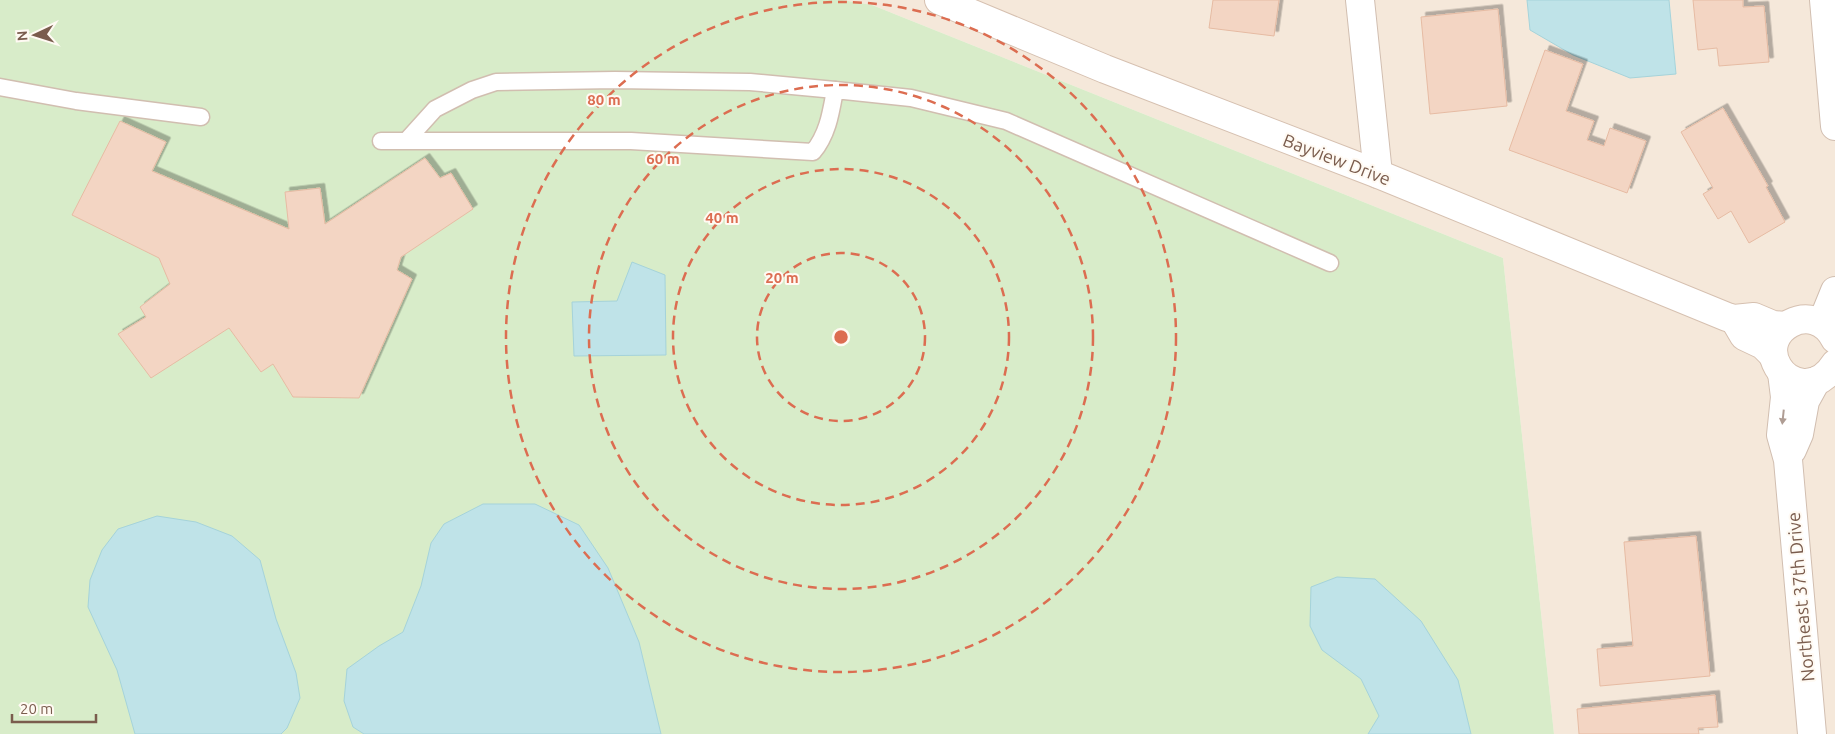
<svg xmlns="http://www.w3.org/2000/svg" width="1835" height="734" font-family="Ubuntu,sans-serif">
<style>
.residential{fill:#f5e8da}
.green{fill:#d8ecc9}
.water{fill:#bfe3e8;stroke:#a5d3da}
.building{fill:#f3d5c3;stroke:#e6bba3;filter:url(#shadow)}
.lines{fill:none;stroke-linecap:round;stroke-linejoin:round}
.lane-casing{stroke:#d1beb0;stroke-width:19}
.street-casing{stroke:#d1beb0;stroke-width:30}
.secondary-casing{stroke:#d6c0b0;stroke-width:30}
.lane{stroke:#fff;stroke-width:16}
.street{stroke:#fff;stroke-width:28}
.secondary{stroke:#fff;stroke-width:28}
.oneway{fill:#af9d94}
.ring{fill:none;stroke:#dc6d51;stroke-width:2.5;stroke-dasharray:9 6}
.labels{text-anchor:middle;dominant-baseline:central;stroke-width:4;stroke-linejoin:round;paint-order:stroke}
.street-label{font-size:18px;fill:#7a5c4d;stroke:#fffaf3}
.centre{fill:#dc6d51;stroke:#fffaf3;stroke-width:2.5}
.ring-label{font-size:15px;text-anchor:middle;font-weight:bold;fill:#dc6d51;stroke:#fffaf3;stroke-width:4;stroke-linejoin:round;paint-order:stroke}
</style>
<defs>
<filter id="shadow"><feDropShadow dx="4.5" dy="-4.5" stdDeviation="0" flood-color="#0004"/></filter>
</defs>
<rect width="100%" height="100%" fill="#fdf6ec"/>
<!-- residential -->
<polygon class="residential" points="842,0 1527,0 1530,30 1676,74 1669,0 1835,0 1835,734 1554,734 1503,258 872,5"/>
<!-- green -->
<polygon class="green" points="0,0 842,0 872,5 1503,258 1554,734 0,734"/>
<!-- water -->
<g class="water">
<polygon points="1527,0 1669,0 1676,74 1630,78 1573,55 1530,30"/>
<polygon points="632,262 665,275 666,355 574,356 572,302 617,301"/>
<polygon points="483,504 535,504 579,525 608,568 639,642 661,734 364,734 353,727 344,701 347,669 379,646 403,632 421,586 431,543 444,524"/>
<polygon points="157,516 196,522 232,536 260,560 276,619 296,673 300,698 287,728 281,734 135,734 117,670 88,607 90,580 102,550 118,529"/>
<polygon points="1337,577 1375,579 1421,621 1458,680 1471,734 1368,734 1379,716 1361,679 1322,650 1310,626 1311,587"/>
</g>
<!-- building -->
<g class="building">
<polygon points="1213,0 1279,0 1274,36 1209,28"/>
<polygon points="1693,0 1743,0 1743,7 1764,6 1769,62 1719,66 1717,48 1698,50"/>
<polygon points="1498,9 1507,106 1430,114 1421,17"/>
<polygon points="1545,50 1583,64 1566,111 1594,121 1587,140 1604,146 1610,128 1646,141 1627,193 1509,150"/>
<polygon points="1723,108 1768,186 1766,187 1785,222 1749,243 1731,211 1718,219 1703,194 1713,188 1681,132"/>
<polygon points="120,121 166,142 152,171 289,229 285,192 320,188 325,224 425,158 440,178 451,173 473,209 401,257 397,270 412,279 359,398 293,397 273,364 261,372 229,328 151,378 118,334 146,317 140,307 170,284 159,258 72,215"/>
<polygon points="1696,536 1710,676 1600,686 1597,649 1633,646 1624,542"/>
<polygon points="1715,695 1718,727 1698,728 1699,734 1579,734 1577,709"/>
</g>
<g class="lines">
<defs>
<g id="lane">
<polyline points="0,87 76,101 201,117"/>
<polyline points="407,140 435,109 472,90 496,82 615,80 750,82 835,90"/>
<path d="M381,141H631L813,152C828,134 831,112 835,90L911,98L1006,121L1330,263"/>
</g>
<g id="street">
<polyline points="1360,0 1378,174"/>
<polyline points="1824,0 1835,126"/>
<polyline points="1822,323 1835,291"/>
<polyline points="1782,373 1785,397 1781,435 1788,460 1812,734"/>
<polyline points="1792,450 1799,434 1805,401 1816,381"/>
</g>
<g id="secondary">
<polyline points="939,0 1105,69 1378,174 1727,317 1734,319 1754,317 1773,325 1785,326"/>
<polyline points="1734,319 1744,336 1763,345 1773,355"/>
<path d="M1835,339C1814,297 1756,330 1778,367C1784,377 1793,382 1803,383C1818,384 1828,375 1835,364"/>
</g>
</defs>
<!-- lane casing -->
<use href="#lane" class="lane-casing"/>
<!-- street casing -->
<use href="#street" class="street-casing"/>
<!-- secondary casing -->
<use href="#secondary" class="secondary-casing"/>
<!-- lane -->
<use href="#lane" class="lane"/>
<!-- street -->
<use href="#street" class="street"/>
<!-- secondary -->
<use href="#secondary" class="secondary"/>
</g>
<!-- one-way arrows -->
<defs><path id="oneway-solid" d="M-6-.8H1V-3.2L6.5 0L1 3.2V.8H-6Z" transform="scale(1.25)"/></defs>
<use class="oneway" href="#oneway-solid" transform="translate(1783 417) rotate(96)"/>
<!-- distance rings -->
<g class="ring">
<circle cx="841" cy="337" r="84"/>
<circle cx="841" cy="337" r="168"/>
<circle cx="841" cy="337" r="252"/>
<circle cx="841" cy="337" r="335"/>
</g>
<g class="labels">
<!-- street labels -->
<g class="street-label">
<text transform="translate(1337 159) rotate(21)">Bayview Drive</text>
<text transform="translate(1800 597) rotate(-95)">Northeast 37th Drive</text>
</g>
</g>
<circle cx="841" cy="337" r="8" class="centre"/>
<g class="ring-label">
<text x="604" y="105">80 m</text>
<text x="663" y="164">60 m</text>
<text x="722" y="223">40 m</text>
<text x="782" y="283">20 m</text>
</g>
<!-- north arrow -->
<g transform="translate(35 35) rotate(266)" stroke="#fffaf3" stroke-width="4" paint-order="stroke">
<path d="M0-4L9 19L0 12L-9 19Z" fill="#7a5c4d"/>
<text y="-8" font-size="14" font-weight="bold" text-anchor="middle" fill="#7a5c4d">N</text>
</g>
<!-- scale -->
<path d="M12 714v8h84v-8" fill="none" stroke="#7a5c4d" stroke-width="2.5"/>
<text x="20" y="714" font-size="15" fill="#7a5c4d" stroke="#fffaf3" stroke-width="4" paint-order="stroke">20 m</text>
</svg>
